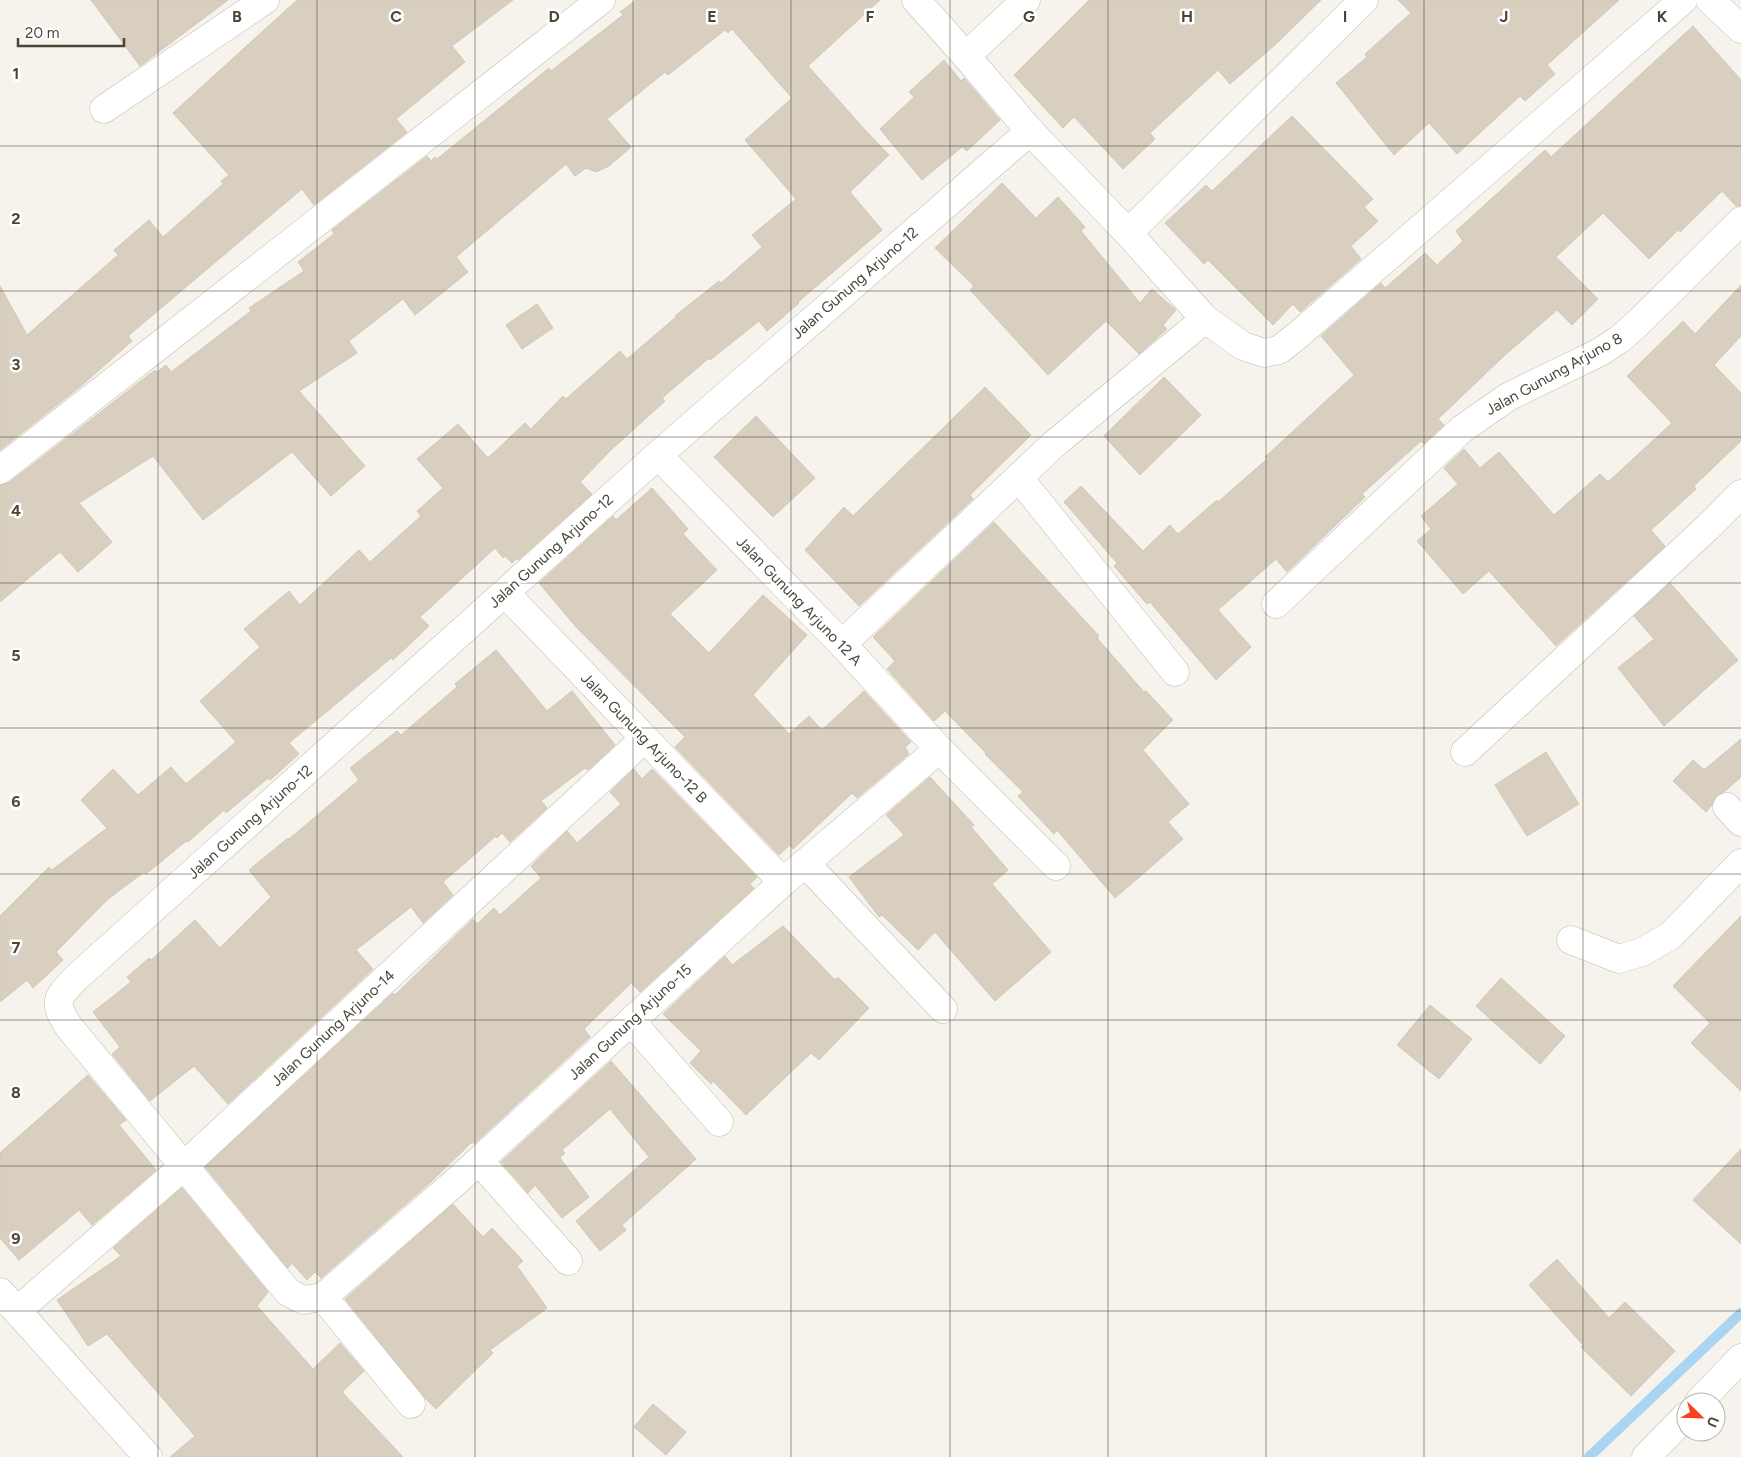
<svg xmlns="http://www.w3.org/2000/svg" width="1741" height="1457" font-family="Figtree,sans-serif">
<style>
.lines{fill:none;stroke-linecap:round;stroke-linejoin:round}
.stream{stroke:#a9d4f2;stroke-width:10}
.building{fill:#d8cfc1;stroke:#d3c7b4}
.minor-casing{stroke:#c2bbae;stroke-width:29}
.tertiary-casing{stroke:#c2bbae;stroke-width:29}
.minor{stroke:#fff;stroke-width:28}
.tertiary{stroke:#fff;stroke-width:28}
.grid{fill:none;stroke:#4b4439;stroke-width:1;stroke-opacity:0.55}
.labels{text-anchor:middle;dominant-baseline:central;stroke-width:5;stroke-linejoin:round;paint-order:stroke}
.street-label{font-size:15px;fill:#4b4439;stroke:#fff}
.grid-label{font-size:16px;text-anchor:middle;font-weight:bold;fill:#4b4439;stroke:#fff;stroke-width:5;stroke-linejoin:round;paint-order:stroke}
</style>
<rect width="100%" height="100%" fill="#f6f3ec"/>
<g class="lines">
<!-- stream -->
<polyline class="stream" points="1589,1457 1741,1313"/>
</g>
<!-- building -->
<g class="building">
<polygon points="91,0 228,0 140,66"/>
<polygon points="297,0 513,0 452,46 465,62 396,119 407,132 314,205 302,189 128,336 132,341 81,386 0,450 0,286 27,335 118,255 114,250 149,220 163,237 223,184 221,181 229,175 173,113"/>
<polygon points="636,0 880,0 808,66 866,131 889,155 850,192 882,230 798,302 799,303 767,331 759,321 710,360 709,358 662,398 665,401 611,450 580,482 592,494 518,560 517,558 512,563 505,556 503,558 495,548 420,617 429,626 393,660 391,658 289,743 299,754 270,780 268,778 226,813 224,810 188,842 186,841 146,874 144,872 107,900 56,952 63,960 33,988 27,980 0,1002 0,916 49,867 52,870 107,828 81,800 113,769 138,795 171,767 186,784 236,742 200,701 260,647 244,629 289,591 300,605 359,550 370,562 421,516 417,511 443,488 417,459 458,424 488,458 525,423 531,429 563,396 566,399 620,351 627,359 676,317 675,316 719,281 721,283 762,247 752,235 796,199 745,140 792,98 732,29 728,33 725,30 668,75 665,72 607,119 631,147 609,166 596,172 586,168 575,176 566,164 456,257 468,272 415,315 403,299 349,341 357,353 299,391 365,466 331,496 292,452 203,520 153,456 79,503 112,542 78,572 60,552 0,602 0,485 10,482 155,370 157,372 166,365 171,372 251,311 249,308 304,271 298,262 334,234 332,230 427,156 431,161 435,157 437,159 549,68 551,71 623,15 620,12"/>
<polygon points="1089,0 1321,0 1276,44 1230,84 1218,70 1150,133 1155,139 1123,169 1074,117 1063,128 1014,75"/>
<polygon points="1398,0 1619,0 1547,65 1555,74 1525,101 1520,96 1457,154 1429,123 1394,155 1336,83 1367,57 1365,54 1411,13"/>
<polygon points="1693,26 1741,80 1741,206 1736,206 1722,191 1680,232 1678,230 1649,259 1603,213 1556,257 1598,299 1572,325 1557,310 1505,355 1438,419 1444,425 1424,444 1421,441 1362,494 1365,497 1287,572 1276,559 1218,610 1251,647 1216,680 1150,602 1147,604 1114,566 1117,563 1064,502 1081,486 1143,551 1170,525 1178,534 1217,500 1218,502 1267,459 1265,457 1354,375 1321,336 1381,283 1385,288 1425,253 1437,265 1463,241 1456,231 1545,150 1551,157"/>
<polygon points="944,60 961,81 964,78 1000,120 967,151 962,147 922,180 880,129 914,97 909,92"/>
<polygon points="1292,116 1373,199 1364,207 1378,221 1351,246 1361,259 1300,312 1293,304 1273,325 1208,260 1204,264 1165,223 1206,185 1212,191"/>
<polygon points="1002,183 1036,218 1058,197 1085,227 1081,231 1140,303 1152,289 1176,310 1163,325 1167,329 1139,354 1106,321 1048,375 970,290 974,286 935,248"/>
<polygon points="1741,285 1741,336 1714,365 1741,393 1741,441 1694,486 1696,489 1651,530 1665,546 1556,646 1489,571 1463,594 1417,541 1431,529 1421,516 1458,484 1444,468 1464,449 1480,468 1499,452 1554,515 1600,474 1608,482 1672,423 1627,376 1683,321 1695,334"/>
<polygon points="537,304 553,328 522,349 506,325"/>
<polygon points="1164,377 1201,415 1140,475 1104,436"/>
<polygon points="985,387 1031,435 970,495 973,499 859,606 805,550 844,507 853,516"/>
<polygon points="756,416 815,478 773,517 714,457"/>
<polygon points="652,488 688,529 683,534 717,570 670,614 709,653 763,595 807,635 753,695 789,734 809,716 822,730 864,691 911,742 905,747 909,754 857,798 852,793 793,849 790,845 779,855 675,747 685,737 577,628 539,583 613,516 616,520"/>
<polygon points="994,522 1099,636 1097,638 1144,692 1146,691 1173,720 1143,750 1189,804 1168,822 1183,839 1115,898 1057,830 1054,834 1018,796 1023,792 985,754 986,753 945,711 934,721 887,669 895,661 873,637"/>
<polygon points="1670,583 1738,660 1664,726 1618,668 1654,639 1634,616"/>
<polygon points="496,650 547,711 572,691 615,745 588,770 585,768 541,801 547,808 510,842 502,833 497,838 496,836 443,882 453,895 423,923 411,907 356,950 373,969 228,1104 194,1066 150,1101 112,1054 120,1047 93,1012 131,982 127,977 149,958 151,960 195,920 220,948 271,897 249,870 288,838 289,839 359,780 350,768 397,731 401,735 457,687 455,684"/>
<polygon points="1741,739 1741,777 1724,792 1716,796 1712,805 1706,812 1673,781 1693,760 1704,770"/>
<polygon points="1546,752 1579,804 1527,836 1495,785"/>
<polygon points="634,769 642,779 652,769 757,877 750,884 754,888 640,992 631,983 584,1029 590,1037 474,1144 472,1142 432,1181 321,1278 315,1272 307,1280 292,1263 288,1268 205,1167 393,993 395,995 473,919 477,924 494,908 500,915 541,878 531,866 567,831 577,843 621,804 610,792"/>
<polygon points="930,777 974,825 971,827 1008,870 992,884 1051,952 995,1001 935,932 918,950 882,915 879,917 849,877 904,835 886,815"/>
<polygon points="1741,916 1741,1091 1691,1043 1710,1023 1673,986"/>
<polygon points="783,926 835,980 838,977 869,1008 819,1060 811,1053 746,1115 713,1081 711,1084 690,1063 701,1051 663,1014 725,956 732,965"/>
<polygon points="1501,978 1565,1036 1540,1064 1476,1006"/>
<polygon points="1430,1005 1472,1039 1439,1079 1397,1045"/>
<polygon points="611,1061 696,1159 622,1225 626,1230 600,1251 576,1221 649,1157 610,1109 562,1150 565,1153 560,1158 589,1197 562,1218 535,1185 528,1193 501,1162"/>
<polygon points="88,1075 126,1120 119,1125 156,1170 92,1225 79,1210 19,1260 0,1238 0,1153"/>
<polygon points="1741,1149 1741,1244 1693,1200"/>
<polygon points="182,1188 268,1292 257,1306 313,1369 340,1343 364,1371 342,1392 403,1457 170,1457 195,1436 107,1334 88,1346 57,1300 121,1256 113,1248"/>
<polygon points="453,1204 483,1237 492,1228 523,1261 517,1266 547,1308 490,1350 493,1353 436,1409 424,1397 345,1299"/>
<polygon points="1557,1259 1609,1318 1625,1302 1675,1351 1631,1396 1581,1347 1583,1345 1529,1285"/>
<polygon points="653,1404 686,1432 666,1455 634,1427"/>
</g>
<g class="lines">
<defs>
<g id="minor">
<polyline points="916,0 966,56 1030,131 1128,233 1205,319 1243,346 1264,353 1279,350 1298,335 1683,0"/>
<polyline points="1710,0 1741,29"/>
<polyline points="966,56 1026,0"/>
<polyline points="104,109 265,0"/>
<polyline points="1128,233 1364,0"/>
<polyline points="658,455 842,644 939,749 1056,866"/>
<polyline points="0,470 601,0"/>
<polyline points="1019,478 1175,672"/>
<polyline points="505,593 783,882"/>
<polyline points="1276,604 1462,429 1508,397 1600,352 1620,339 1640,321 1741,221"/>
<polyline points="842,644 1053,445 1205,319"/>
<path d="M939,749L783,882L459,1179L323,1297L303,1300L288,1292L69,1027C52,1001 57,998 77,977L658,455L1030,131"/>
<polyline points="1465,752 1708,527 1741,494"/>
<polyline points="1727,807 1741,822"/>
<polyline points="805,863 943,1009"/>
<polyline points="1571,940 1619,959 1642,952 1670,936 1741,863"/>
<polyline points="631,1021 719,1122"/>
<polyline points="479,1161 568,1261"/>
<polyline points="0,1292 148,1457"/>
<polyline points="323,1297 411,1404"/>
<polyline points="17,1311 184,1166 644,739"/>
</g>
<g id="tertiary">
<polyline points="1699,1402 1741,1358"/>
<polyline points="1646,1457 1686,1416"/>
</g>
</defs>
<!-- minor casing -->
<use href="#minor" class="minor-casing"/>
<!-- tertiary casing -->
<use href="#tertiary" class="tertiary-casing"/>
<!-- minor -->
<use href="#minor" class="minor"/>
<!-- tertiary -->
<use href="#tertiary" class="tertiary"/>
</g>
<!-- grid -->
<path class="grid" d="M158,0V1457M317,0V1457M475,0V1457M633,0V1457M791,0V1457M950,0V1457M1108,0V1457M1266,0V1457M1424,0V1457M1583,0V1457M0,146H1741M0,291H1741M0,437H1741M0,583H1741M0,728H1741M0,874H1741M0,1020H1741M0,1166H1741M0,1311H1741"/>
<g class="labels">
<!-- street labels -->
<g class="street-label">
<text transform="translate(855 283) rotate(-41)">Jalan Gunung Arjuno-12</text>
<text transform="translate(1554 374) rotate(-29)">Jalan Gunung Arjuno 8</text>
<text transform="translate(551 551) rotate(-42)">Jalan Gunung Arjuno-12</text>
<text transform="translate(799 601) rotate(46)">Jalan Gunung Arjuno 12 A</text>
<text transform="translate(644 738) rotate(46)">Jalan Gunung Arjuno-12 B</text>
<text transform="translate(250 822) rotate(-42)">Jalan Gunung Arjuno-12</text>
<text transform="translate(630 1022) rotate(-43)">Jalan Gunung Arjuno-15</text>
<text transform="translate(333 1028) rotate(-43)">Jalan Gunung Arjuno-14</text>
</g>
</g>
<g class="grid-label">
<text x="237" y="22">B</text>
<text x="396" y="22">C</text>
<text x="554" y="22">D</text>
<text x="712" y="22">E</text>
<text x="870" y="22">F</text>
<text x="1029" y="22">G</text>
<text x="1187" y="22">H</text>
<text x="1345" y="22">I</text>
<text x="1504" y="22">J</text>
<text x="1662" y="22">K</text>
<text x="16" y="79">1</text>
<text x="16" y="224">2</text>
<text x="16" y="370">3</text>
<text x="16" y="516">4</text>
<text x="16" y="661">5</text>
<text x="16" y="807">6</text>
<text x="16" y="953">7</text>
<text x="16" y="1098">8</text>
<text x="16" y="1244">9</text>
</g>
<!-- north arrow -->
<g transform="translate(1701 1417) rotate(113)"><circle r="24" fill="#ffffff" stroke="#b7b4b0"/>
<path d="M0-4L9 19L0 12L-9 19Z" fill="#fc3f1d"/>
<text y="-8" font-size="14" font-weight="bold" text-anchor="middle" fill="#4b4439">U</text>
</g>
<!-- scale -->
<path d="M18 38v8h106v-8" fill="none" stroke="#4b4439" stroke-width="2.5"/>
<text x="25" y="38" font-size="15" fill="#4b4439" stroke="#ffffff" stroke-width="4" paint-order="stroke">20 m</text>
</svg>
